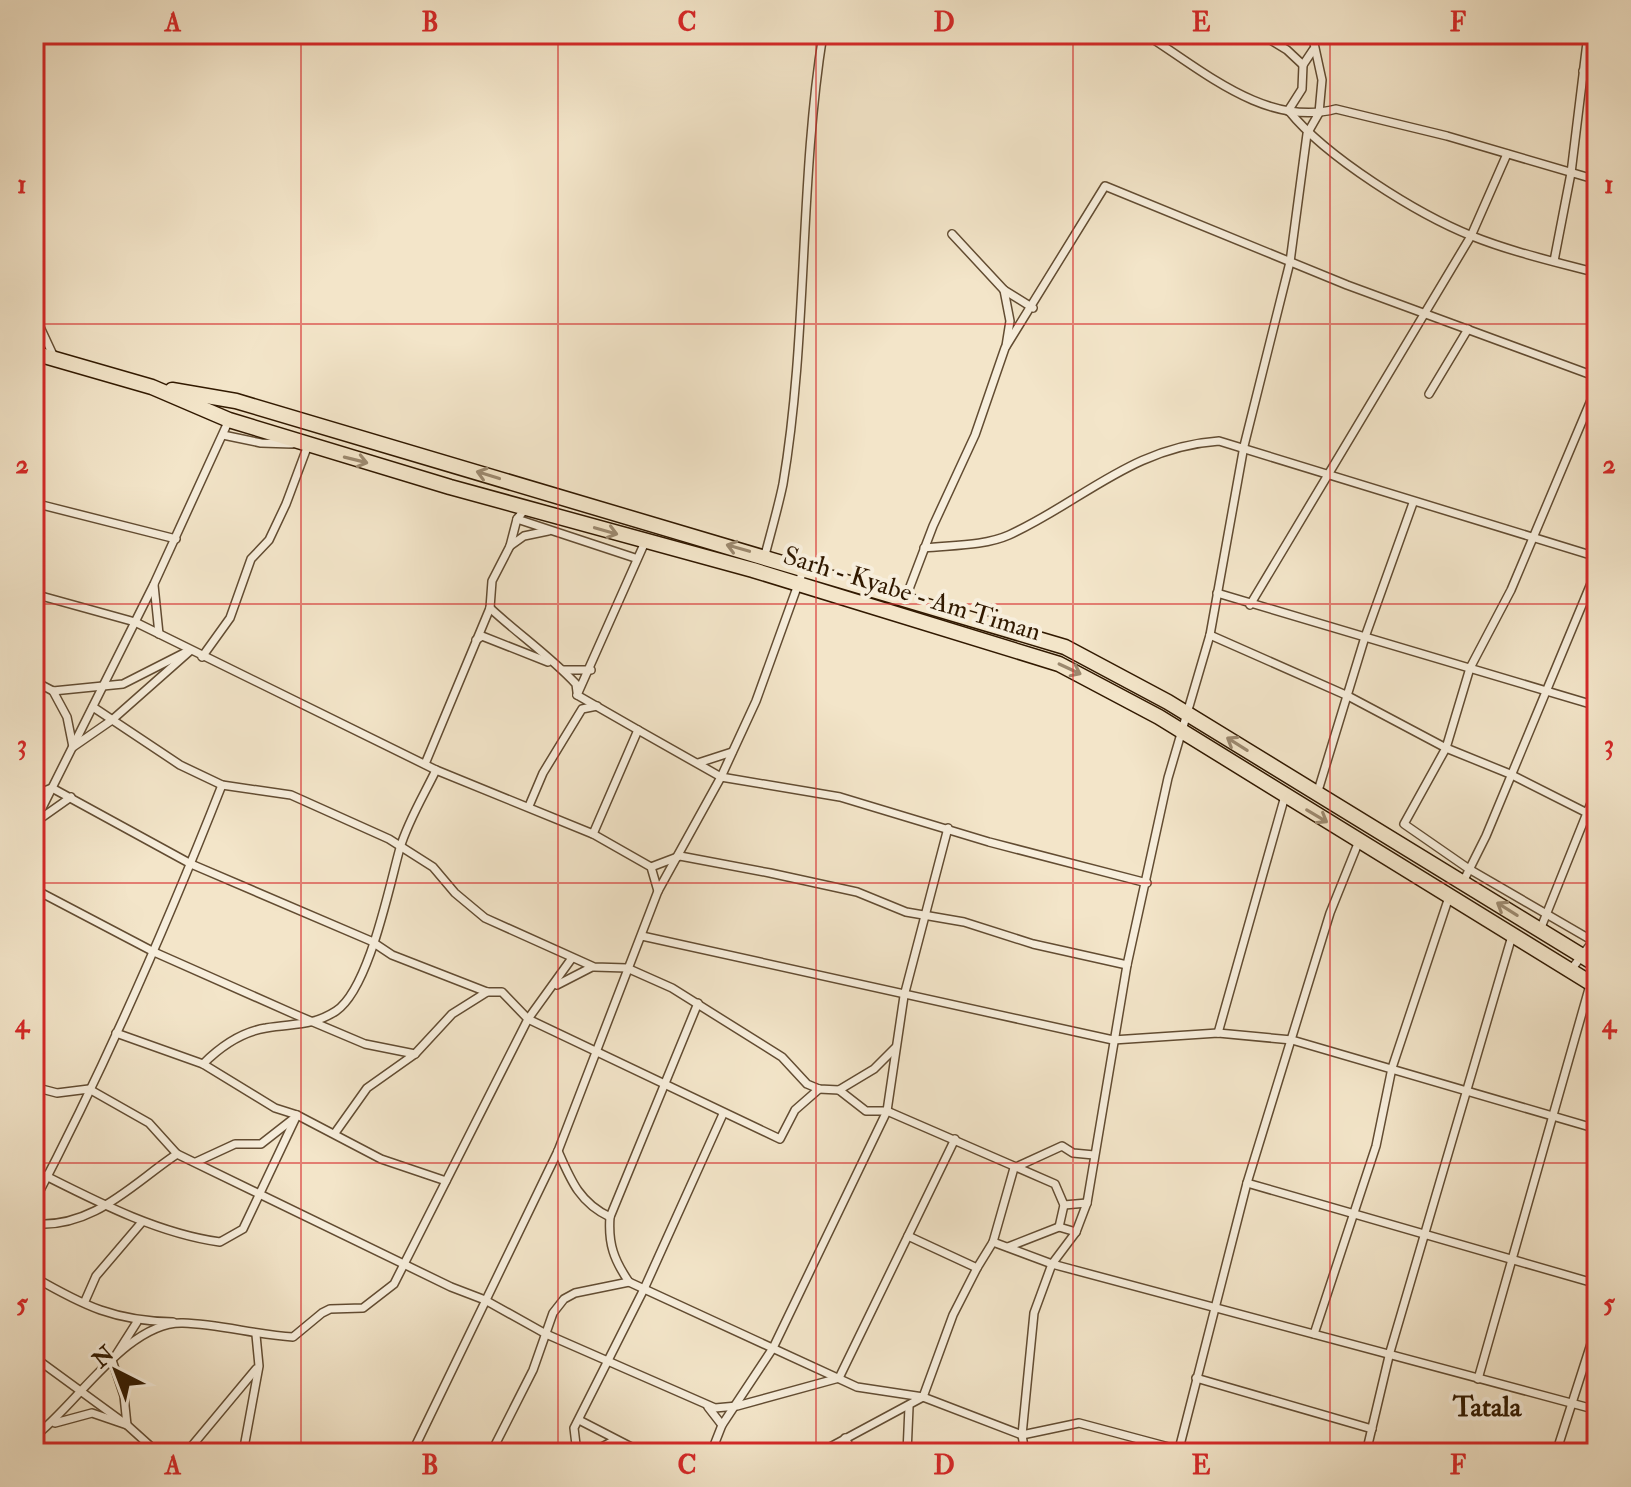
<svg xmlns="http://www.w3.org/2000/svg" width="1631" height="1487" font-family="'IM FELL Double Pica',serif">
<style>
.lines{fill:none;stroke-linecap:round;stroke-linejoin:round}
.street-casing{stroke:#624c32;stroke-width:10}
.highway-casing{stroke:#311900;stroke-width:17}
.street{stroke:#f7eedc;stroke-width:7}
.highway{stroke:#f3e5c9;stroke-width:14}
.oneway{stroke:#9c896f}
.grid{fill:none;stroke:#d62828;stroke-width:2;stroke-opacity:0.55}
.labels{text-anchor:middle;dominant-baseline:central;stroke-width:8;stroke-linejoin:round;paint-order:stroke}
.street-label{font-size:26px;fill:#311900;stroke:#f7eedc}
.neighbourhood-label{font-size:28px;font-weight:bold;fill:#311900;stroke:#f7eedc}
.neatline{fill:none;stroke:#d62828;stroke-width:3}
.grid-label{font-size:26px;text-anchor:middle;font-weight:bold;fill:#d62828}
</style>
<rect width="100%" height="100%" fill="#f3e5c9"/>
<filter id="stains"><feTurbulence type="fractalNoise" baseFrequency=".0025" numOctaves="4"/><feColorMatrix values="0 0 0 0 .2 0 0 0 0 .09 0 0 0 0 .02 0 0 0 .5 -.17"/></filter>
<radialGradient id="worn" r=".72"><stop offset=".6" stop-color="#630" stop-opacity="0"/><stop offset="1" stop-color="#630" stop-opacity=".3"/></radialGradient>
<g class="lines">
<defs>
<g id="street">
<path d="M1145,34C1201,69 1266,128 1336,109L1447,136L1597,180"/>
<polyline points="1261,34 1287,50 1303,65"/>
<polyline points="1583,71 1597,90"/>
<polyline points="1288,111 1302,89 1303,65 1313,50"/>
<path d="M1289,111C1326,157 1417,214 1472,236C1512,252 1556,262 1597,273"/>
<polyline points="952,234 1004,290 1033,308"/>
<polyline points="1554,261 1571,173 1588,34"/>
<polyline points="1004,290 1010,321 1006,346"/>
<polyline points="34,314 54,357"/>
<polyline points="1429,394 1468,329"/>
<polyline points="223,435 261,443 292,444"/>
<polyline points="34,503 176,539"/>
<polyline points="517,519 635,558"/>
<polyline points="510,546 524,536 548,531"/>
<path d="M924,548C952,545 984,546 1009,535C1083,501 1132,447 1219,441L1597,557"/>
<path d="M765,555C771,532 778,508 783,484C808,336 799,183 823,34"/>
<polyline points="154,585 159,634"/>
<polyline points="1217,593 1597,706"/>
<polyline points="34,594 135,622 436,770 593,834 651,867 658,891"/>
<polyline points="906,597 933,526 975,435 1005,348 1105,186 1347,285 1597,377"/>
<polyline points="1250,605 1471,236 1507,154"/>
<path d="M490,608C518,634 550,656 576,684L577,692"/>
<polyline points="1210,635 1348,696 1446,748 1510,774 1597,818"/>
<polyline points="476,640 482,636 548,662"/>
<polyline points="202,657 230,618 251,559 269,540 286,504 308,445"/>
<polyline points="563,670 591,670"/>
<polyline points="34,681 53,691 123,684 184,653"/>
<polyline points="53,691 67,717 73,747 112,720 190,651"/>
<polyline points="577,695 645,542"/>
<polyline points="577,695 638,730"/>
<polyline points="93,707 180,765 222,785 291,795 389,839 433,867 455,893 485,918 594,967 627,968 672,988 782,1057 807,1084 819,1089 839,1090 866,1111 887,1111 1055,1184 1064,1205 1059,1227"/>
<polyline points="698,763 732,752"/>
<polyline points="425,764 490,608 492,581 510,546 517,519 526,508"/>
<polyline points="1317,794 1365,637 1413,503"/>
<polyline points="34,795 52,788 191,864 371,941 392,955 487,992 502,992 528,1019 780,1139 795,1110 819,1089"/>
<polyline points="529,806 543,773 582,709 597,706"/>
<polyline points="37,821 71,797"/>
<polyline points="34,824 154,584 229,420"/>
<polyline points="593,834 638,730 721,777 840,797 989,842 1147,883"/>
<polyline points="651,867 680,856 770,873 857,892 906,912 964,922 1033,944 1127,965"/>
<polyline points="1463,882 1486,836 1597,569"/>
<polyline points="34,889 154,952 294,1014 365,1044 415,1054"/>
<polyline points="1540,930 1597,788"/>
<polyline points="642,936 1113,1040 1218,1033 1292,1040 1597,1129"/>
<polyline points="1593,941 1469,869 1404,824 1446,748 1470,668 1511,590 1597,386"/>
<polyline points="1570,971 1597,936"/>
<polyline points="557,985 592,967"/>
<path d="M698,1003L610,1217C608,1244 614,1260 629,1282L857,1387L923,1397L953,1315L977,1268"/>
<polyline points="116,1033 203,1064 275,1108 297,1115 381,1159 446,1181"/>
<polyline points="1218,1033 1285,796"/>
<path d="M203,1064C220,1047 241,1032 266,1028C293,1023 311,1027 336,1011C369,989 389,887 400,848C408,821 424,795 436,770"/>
<polyline points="34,1087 57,1093 89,1089 149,1123 177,1154 451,1287 485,1300 546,1334 715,1408 737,1406 839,1378 955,1139"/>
<polyline points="839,1090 874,1069 895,1048"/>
<polyline points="335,1133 367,1088 415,1054 452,1014 487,992"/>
<path d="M558,1151C571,1181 580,1203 610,1217"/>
<polyline points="196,1162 235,1144 261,1144 293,1119"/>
<polyline points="1014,1168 1062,1146 1073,1153 1094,1155"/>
<path d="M34,1170C92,1199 155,1233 220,1242L243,1229L297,1115"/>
<polyline points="1247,1183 1597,1284"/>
<path d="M34,1202C105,1067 166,927 222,785"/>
<polyline points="1064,1205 1087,1203"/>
<path d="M34,1224C94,1228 132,1184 177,1154"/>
<polyline points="908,1236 977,1268 993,1242 1014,1168"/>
<polyline points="993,1242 1052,1264 1597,1410"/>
<polyline points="1008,1247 1059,1227 1076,1232"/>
<path d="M34,1277C84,1306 115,1321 173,1322"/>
<polyline points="85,1301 96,1276 142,1222"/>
<polyline points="1314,1334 1376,1146 1392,1068 1449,897"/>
<polyline points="116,1355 137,1322"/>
<polyline points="34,1357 127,1425 158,1453"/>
<polyline points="1196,1378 1372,1429"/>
<polyline points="1478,1379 1596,964"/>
<polyline points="708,1407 722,1425"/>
<polyline points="579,1420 643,1453"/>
<polyline points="55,1423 92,1413 127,1425 124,1396 112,1360"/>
<path d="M34,1437C75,1407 127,1321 183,1323C220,1324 256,1335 293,1337L322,1313L330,1309L363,1308L394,1284L528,1019L572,958"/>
<polyline points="845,1438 853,1453"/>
<polyline points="600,1448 613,1441 620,1453"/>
<polyline points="186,1453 256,1369"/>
<polyline points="243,1453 259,1366 256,1335"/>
<polyline points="412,1453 558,1151 658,891 721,777 756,701 804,568"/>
<polyline points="491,1453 533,1370 553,1313 564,1299 575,1293 629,1282"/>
<polyline points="577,1453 574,1428 644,1289 723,1114"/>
<polyline points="585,1453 600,1448 612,1453"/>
<polyline points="711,1453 722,1425 773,1348 887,1111 904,996 948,828"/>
<polyline points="819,1453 923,1397 1022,1435 1079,1423 1191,1453"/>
<polyline points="907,1453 909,1407"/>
<polyline points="1025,1453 1022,1435 1034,1313 1052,1264 1076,1232 1087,1203 1127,965 1168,778 1210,635 1244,446 1290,262 1307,134 1319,113 1322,80 1312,34"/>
<polyline points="1178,1453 1247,1183 1330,913 1359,841"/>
<polyline points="1366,1453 1390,1352 1512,936"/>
<polyline points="1556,1453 1597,1325"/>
</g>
<g id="highway">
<polyline points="34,353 152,387 229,420 450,487 753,570 1059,664 1159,717 1597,987"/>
<polyline points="172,390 236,401 1065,647 1168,702 1597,965"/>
</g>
</defs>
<!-- street casing -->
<use href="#street" class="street-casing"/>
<!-- highway casing -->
<use href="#highway" class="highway-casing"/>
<!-- street -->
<use href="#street" class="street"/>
<!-- highway -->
<use href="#highway" class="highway"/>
</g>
<!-- one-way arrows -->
<defs><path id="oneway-shaft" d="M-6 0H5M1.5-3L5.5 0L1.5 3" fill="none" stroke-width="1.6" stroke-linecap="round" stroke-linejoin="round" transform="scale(2)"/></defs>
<g class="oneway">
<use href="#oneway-shaft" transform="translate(356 460) rotate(14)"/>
<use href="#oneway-shaft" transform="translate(488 475) rotate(-163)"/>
<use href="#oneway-shaft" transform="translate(606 531) rotate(16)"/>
<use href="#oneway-shaft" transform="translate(738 548) rotate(-164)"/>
<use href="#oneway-shaft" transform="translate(1070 669) rotate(25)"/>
<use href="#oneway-shaft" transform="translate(1237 744) rotate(-148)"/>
<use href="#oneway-shaft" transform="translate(1317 816) rotate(31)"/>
<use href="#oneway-shaft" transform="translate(1507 909) rotate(-148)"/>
</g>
<!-- grid -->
<path class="grid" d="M301,34V1453M558,34V1453M816,34V1453M1073,34V1453M1330,34V1453M34,324H1597M34,604H1597M34,883H1597M34,1163H1597"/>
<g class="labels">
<!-- street labels -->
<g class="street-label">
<text transform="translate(912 594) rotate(17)">Sarh - Kyabe - Am Timan</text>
</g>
<!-- neighbourhood labels -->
<g class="neighbourhood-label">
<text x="1487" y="1407">Tatala</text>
</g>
</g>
<!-- margin -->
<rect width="1631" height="1487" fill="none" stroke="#f3e5c9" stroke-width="88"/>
<!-- north arrow -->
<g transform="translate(116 1371) rotate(318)" stroke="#f7eedc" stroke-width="6" paint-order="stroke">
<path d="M0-6L14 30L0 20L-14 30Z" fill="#311900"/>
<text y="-12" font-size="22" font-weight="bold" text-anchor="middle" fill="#311900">N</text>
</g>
<rect x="44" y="44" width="1543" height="1399" class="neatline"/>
<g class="grid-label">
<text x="173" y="31">A</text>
<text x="430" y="31">B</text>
<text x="687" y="31">C</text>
<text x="944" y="31">D</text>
<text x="1201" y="31">E</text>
<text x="1458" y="31">F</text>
<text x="22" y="193">1</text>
<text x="1609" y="193">1</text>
<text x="22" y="473">2</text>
<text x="1609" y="473">2</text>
<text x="22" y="753">3</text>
<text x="1609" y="753">3</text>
<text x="22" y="1032">4</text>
<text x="1609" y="1032">4</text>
<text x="22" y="1312">5</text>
<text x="1609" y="1312">5</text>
<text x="173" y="1474">A</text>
<text x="430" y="1474">B</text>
<text x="687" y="1474">C</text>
<text x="944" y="1474">D</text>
<text x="1201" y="1474">E</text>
<text x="1458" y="1474">F</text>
</g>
<rect width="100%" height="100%" filter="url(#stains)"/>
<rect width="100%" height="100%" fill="url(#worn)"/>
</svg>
